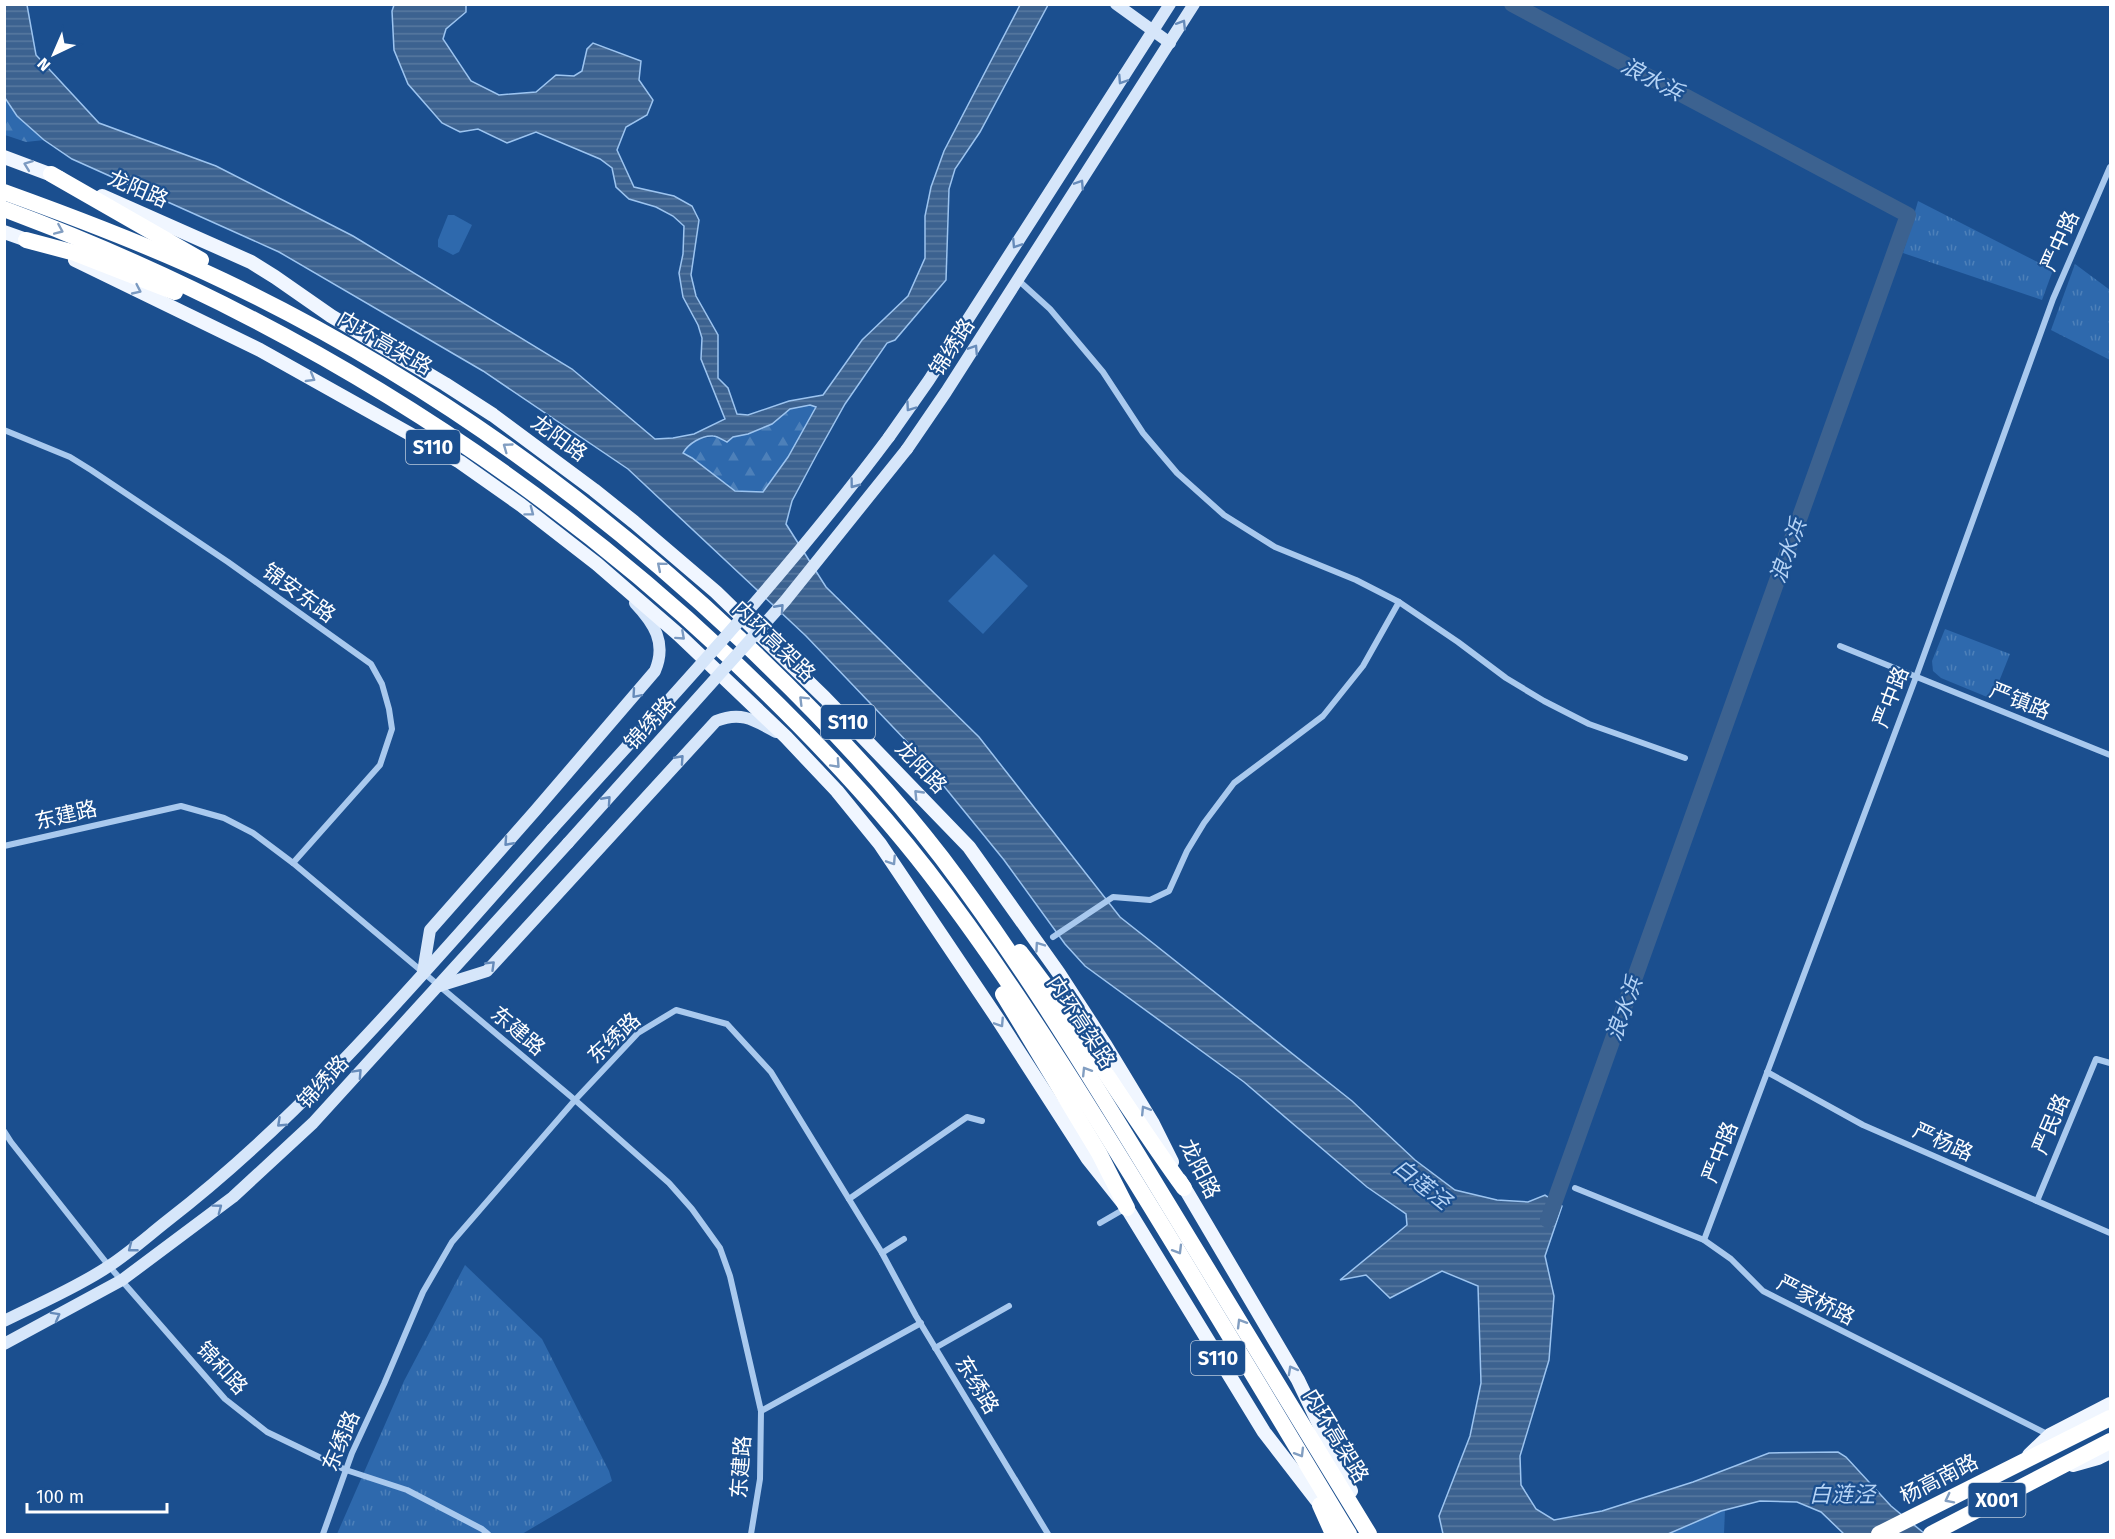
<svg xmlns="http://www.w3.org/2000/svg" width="2115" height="1539" font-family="'Fira Sans','Noto Sans SC',sans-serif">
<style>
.green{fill:#2e69ad}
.forest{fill:url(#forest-firs)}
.park{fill:url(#park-tufts)}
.water{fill:url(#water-rules);stroke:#9cc4f0;stroke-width:1.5;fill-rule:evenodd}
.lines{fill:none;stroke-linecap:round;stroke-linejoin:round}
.river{stroke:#3c6290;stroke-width:16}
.street{stroke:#a9c9ee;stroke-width:6}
.secondary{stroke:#d6e6fa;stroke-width:12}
.primary{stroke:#f0f6ff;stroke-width:14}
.highway{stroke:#fff;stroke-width:16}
.secondary-bridge{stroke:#d6e6fa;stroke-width:12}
.oneway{stroke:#668bba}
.oneway2{stroke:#7b9ac1}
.oneway3{stroke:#829ec1}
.labels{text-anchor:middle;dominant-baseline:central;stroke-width:4.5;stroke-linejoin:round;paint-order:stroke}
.shield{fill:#1b4f8f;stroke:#bbcadd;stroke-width:1.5}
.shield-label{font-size:20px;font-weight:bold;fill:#fff}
.street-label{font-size:21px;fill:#fff;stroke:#1b4f8f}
.water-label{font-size:22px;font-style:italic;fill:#b5d3f5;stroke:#1b4f8f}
</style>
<defs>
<pattern id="forest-firs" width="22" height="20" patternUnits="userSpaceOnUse" patternTransform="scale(1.5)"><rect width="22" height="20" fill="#2e69ad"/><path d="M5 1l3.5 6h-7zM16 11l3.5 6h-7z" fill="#4d80b9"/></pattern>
<pattern id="park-tufts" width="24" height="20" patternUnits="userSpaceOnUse" patternTransform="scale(1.5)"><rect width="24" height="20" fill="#2e69ad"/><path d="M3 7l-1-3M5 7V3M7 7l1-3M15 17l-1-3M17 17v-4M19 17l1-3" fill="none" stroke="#4d80b9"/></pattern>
<pattern id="water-rules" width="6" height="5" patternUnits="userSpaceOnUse" patternTransform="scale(1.5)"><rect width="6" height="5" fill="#3c6290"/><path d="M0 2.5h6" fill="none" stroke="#597aa1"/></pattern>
</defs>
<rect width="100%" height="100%" fill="#1b4f8f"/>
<!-- green -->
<g class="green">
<polygon points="448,215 454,215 472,225 459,252 453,255 438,247 438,240"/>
<polygon points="994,554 1028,586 983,634 948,601"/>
<polygon points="1725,1510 1724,1534 1668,1534 1721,1511"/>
</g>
<!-- forest -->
<g class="forest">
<polygon points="4,98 17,116 44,140 26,142 5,135"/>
<path d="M810,405L816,407L788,457L763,492L735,491L692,458L683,453C698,429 725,441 747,434C755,432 766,428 773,423C779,418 784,411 791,408C797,406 804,406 810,405Z"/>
</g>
<!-- park -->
<g class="park">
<polygon points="1918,201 2053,270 2042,300 1903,253"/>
<polygon points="2075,264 2110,290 2110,360 2051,330"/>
<polygon points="1945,629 2010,654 1992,699 1941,678 1933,671 1932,661"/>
<polygon points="465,1265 542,1339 609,1471 612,1481 522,1534 337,1534 404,1381"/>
</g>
<!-- water -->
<path class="water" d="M4,5H27L36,55L99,123L216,166L353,236L572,369L655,439L673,438L694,434L725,419L701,359L702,338L698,325L683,297L679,273L683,254L684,226L673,216L656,207L629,199L616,187L612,168L600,159L536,132L507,143L478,129L460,132L442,123L408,84L394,50L392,11L394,5H466V12L446,29L443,39L471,81L499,95L536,92L556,75L574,76L582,71L587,49L593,43L641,61L639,80L653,100L647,115L626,127L617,150L634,187L674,196L692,206L699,220L691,275L696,296L718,335V378L728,388L737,414L748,415L789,401L823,395L862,340L908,296L925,258V216L931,187L944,151L1020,5H1048L980,132L955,169L949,189L946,280L895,340L887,343L845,404L817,454L792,501L786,524L826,587L979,737L1120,917L1352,1101L1415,1160L1455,1190L1497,1200L1528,1202L1545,1195L1562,1206L1545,1256L1554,1296L1549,1360L1520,1456L1521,1485L1536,1509L1554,1520L1602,1511L1693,1482L1769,1453L1838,1452L1846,1457L1891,1506L1925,1534H1844L1821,1512L1797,1502L1760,1501L1721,1511L1668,1534H1443L1439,1516L1470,1436L1481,1383L1478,1286L1442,1271L1390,1298L1366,1275L1340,1280L1407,1225L1406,1214L1367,1187L1244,1082L1085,966L1065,944L1004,860L912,747L806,636L628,469L483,371L279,252L72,159L44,140L17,116L5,98ZM810,405L816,407L788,457L763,492L735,491L692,458L683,453C688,444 702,435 713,436C717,436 723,440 727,442L733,437L748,434L772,424L790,409Z"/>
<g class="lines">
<!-- river -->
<polyline class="river" points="1512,4 1908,215 1548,1220"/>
<!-- street -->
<g class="street">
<polyline points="1018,280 1050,309 1103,372 1143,433 1177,473 1224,515 1275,547 1356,580 1399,602 1458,642 1506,678 1544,701 1589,724 1685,758"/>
<polyline points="4,430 70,457 91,470 228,562 371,664 382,684 389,709 392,729 380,765 293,863"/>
<polyline points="1840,646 2110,755"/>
<polyline points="4,846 181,806 224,818 253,833 293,863 575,1100 669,1183 692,1209 720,1248 730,1276 761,1411 760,1479 751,1534"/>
<polyline points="1053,937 1113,897 1150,900 1169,891 1187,851 1204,823 1234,783 1323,716 1363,666 1399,602"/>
<polyline points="1767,1072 1863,1125 2110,1233"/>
<polyline points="4,1131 11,1142 109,1266 225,1399 267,1432 346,1470 407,1490 482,1529 488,1534"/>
<polyline points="1575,1188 1704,1240 1731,1259 1763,1291 2049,1435"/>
<polyline points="849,1199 967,1117 982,1121"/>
<polyline points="2037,1201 2096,1059 2110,1063"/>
<polyline points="1100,1223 1126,1208"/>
<polyline points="1704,1240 1916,677 2053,299 2110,167"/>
<polyline points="882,1253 904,1239"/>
<polyline points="935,1348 1009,1306"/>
<polyline points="761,1411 921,1323"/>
<polyline points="323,1534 352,1453 384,1384 423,1292 452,1242 575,1100 638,1033 676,1010 727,1024 771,1072 882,1253 916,1316 1048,1534"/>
</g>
<!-- secondary -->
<g class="secondary">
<polyline points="1116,4 1170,43"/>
<polyline points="889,437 929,380 1170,4"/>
<polyline points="907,449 946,392 1194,4"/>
<path d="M423,972L430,930L535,811L655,671C667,643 654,623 635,603"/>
<path d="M439,986L487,971L716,721C741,711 754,720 776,732"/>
<path d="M4,1321C38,1304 78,1287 109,1266C129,1253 148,1236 167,1221C312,1109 430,965 552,829"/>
<polyline points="4,1344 122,1280 233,1197 313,1123 568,843"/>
</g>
<!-- primary -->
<g class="primary">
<polyline points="4,157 60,178"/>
<polyline points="102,196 251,262 275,277 331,316 445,384 493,415 594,490 634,522 716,592 825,698 969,847 1058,972 1106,1046 1152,1122 1172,1162"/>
<polyline points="4,232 35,243"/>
<polyline points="75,260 260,350 460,462 521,505 597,564 679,635 786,737 837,791 880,844 999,1021 1088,1159 1127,1208 1264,1432 1325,1511"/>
<polyline points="1180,1180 1298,1380 1351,1491"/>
<polyline points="2029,1455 2050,1435 2110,1404"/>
<polyline points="2073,1465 2098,1458 2110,1452"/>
</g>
<!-- highway -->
<g class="highway">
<polyline points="51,174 201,260"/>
<path d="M4,192C79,219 153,247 224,281C415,372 588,496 741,640C813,708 882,780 942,858C1014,953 1076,1054 1138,1155C1216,1281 1292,1408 1369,1534"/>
<path d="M4,209C275,310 517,458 728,656C799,723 867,793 927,870C998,962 1061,1061 1122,1160C1199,1284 1274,1410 1349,1534"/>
<polyline points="26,240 75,253 175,292"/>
<path d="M1020,952C1079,1027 1127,1110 1184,1188"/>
<polyline points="1003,994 1099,1153 1127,1208"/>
<polyline points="1320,1505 1333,1534"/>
<polyline points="1879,1534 2110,1418"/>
<polyline points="1931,1534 2110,1441"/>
</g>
<!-- secondary-bridge -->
<g class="secondary-bridge">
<path d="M552,829C668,701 786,575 889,437"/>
<polyline points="568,843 785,601 907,449"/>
</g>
</g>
<!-- one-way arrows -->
<defs><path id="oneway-chevron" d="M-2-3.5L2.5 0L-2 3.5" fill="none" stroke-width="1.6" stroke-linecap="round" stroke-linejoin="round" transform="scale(1.5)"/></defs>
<g class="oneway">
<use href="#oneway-chevron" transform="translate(1182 24) rotate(-58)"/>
<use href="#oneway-chevron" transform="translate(1122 80) rotate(123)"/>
<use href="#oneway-chevron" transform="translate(1080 184) rotate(-57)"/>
<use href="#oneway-chevron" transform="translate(1016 244) rotate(123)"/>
<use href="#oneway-chevron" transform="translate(974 349) rotate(-57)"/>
<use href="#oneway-chevron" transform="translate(910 407) rotate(125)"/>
<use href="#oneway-chevron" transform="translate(854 484) rotate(127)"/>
<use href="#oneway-chevron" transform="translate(780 608) rotate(-48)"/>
<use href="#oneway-chevron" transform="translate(636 694) rotate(131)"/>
<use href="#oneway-chevron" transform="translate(680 759) rotate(-48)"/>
<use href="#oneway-chevron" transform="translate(607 800) rotate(-48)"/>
<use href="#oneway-chevron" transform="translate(508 842) rotate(132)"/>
<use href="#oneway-chevron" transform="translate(491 965) rotate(-44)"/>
<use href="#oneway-chevron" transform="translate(358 1073) rotate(-47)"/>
<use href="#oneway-chevron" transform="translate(281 1123) rotate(137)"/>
<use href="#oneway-chevron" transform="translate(218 1208) rotate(-37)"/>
<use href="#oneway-chevron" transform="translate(132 1248) rotate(142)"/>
<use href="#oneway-chevron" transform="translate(56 1316) rotate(-29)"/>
</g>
<g class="oneway2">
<use href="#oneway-chevron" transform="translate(28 165) rotate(-159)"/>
<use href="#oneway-chevron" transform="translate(137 290) rotate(25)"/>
<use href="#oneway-chevron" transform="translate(311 378) rotate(30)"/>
<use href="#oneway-chevron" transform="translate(530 512) rotate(37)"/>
<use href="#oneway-chevron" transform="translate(681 636) rotate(42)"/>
<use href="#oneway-chevron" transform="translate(918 794) rotate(-134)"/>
<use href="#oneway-chevron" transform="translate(892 861) rotate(57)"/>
<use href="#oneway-chevron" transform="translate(1039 946) rotate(-125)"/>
<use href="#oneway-chevron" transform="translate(1000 1023) rotate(57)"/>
<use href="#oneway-chevron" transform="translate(1145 1110) rotate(-122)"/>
<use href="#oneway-chevron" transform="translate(1292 1370) rotate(-119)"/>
</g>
<g class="oneway3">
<use href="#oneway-chevron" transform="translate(59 230) rotate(23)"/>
<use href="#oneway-chevron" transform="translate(507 447) rotate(-144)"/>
<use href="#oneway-chevron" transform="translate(661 566) rotate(-140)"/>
<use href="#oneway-chevron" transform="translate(803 700) rotate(-135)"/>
<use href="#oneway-chevron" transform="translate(836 764) rotate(47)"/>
<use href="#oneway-chevron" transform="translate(1086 1071) rotate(-122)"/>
<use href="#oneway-chevron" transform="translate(1178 1250) rotate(59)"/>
<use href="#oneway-chevron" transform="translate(1241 1323) rotate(-121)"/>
<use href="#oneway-chevron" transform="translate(1300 1453) rotate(59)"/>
<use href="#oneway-chevron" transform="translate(1949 1499) rotate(153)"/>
</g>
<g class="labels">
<!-- shield labels -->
<g class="shield">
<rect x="406" y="430" width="54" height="34" rx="4.5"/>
<rect x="821" y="705" width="54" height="34" rx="4.5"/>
<rect x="1191" y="1341" width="54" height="34" rx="4.5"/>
<rect x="1968.5" y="1483" width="57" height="34" rx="4.5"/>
</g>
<g class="shield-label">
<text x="433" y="447">S110</text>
<text x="848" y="722">S110</text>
<text x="1218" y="1358">S110</text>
<text x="1997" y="1500">X001</text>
</g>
<!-- street labels -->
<g class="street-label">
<text transform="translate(138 189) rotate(23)">龙阳路</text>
<text transform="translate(2060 241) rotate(-66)">严中路</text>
<text transform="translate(385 343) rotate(30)">内环高架路</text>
<text transform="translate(952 347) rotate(-57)">锦绣路</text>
<text transform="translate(559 438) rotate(36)">龙阳路</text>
<text transform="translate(299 593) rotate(36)">锦安东路</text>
<text transform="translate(774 641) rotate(44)">内环高架路</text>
<text transform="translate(1891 697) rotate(-69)">严中路</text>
<text transform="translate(2020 701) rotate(22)">严镇路</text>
<text transform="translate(650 723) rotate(-48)">锦绣路</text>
<text transform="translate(921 767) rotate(46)">龙阳路</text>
<text transform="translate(66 815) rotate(-13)">东建路</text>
<text transform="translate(1081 1022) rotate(57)">内环高架路</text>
<text transform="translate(518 1031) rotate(40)">东建路</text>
<text transform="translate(614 1038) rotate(-43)">东绣路</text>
<text transform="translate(323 1082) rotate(-47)">锦绣路</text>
<text transform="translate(2051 1124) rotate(-67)">严民路</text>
<text transform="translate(1943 1142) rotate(24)">严杨路</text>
<text transform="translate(1720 1152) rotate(-69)">严中路</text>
<text transform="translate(1200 1169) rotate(63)">龙阳路</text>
<text transform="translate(1816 1300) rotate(27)">严家桥路</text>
<text transform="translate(222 1368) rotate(47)">锦和路</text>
<text transform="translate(977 1385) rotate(59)">东绣路</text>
<text transform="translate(1336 1436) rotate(59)">内环高架路</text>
<text transform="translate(341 1441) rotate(-67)">东绣路</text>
<text transform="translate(741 1467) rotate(-86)">东建路</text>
<text transform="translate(1939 1479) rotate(-27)">杨高南路</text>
</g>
<!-- water labels -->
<g class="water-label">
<text transform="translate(1652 79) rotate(28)">浪水浜</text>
<text transform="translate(1788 551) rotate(-70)">浪水浜</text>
<text transform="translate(1624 1009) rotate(-70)">浪水浜</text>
<text transform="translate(1422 1184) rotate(38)">白莲泾</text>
<text x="1842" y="1494">白涟泾</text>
</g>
</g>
<!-- border -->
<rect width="2115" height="1539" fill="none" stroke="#ffffff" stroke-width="12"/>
<!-- north arrow -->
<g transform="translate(54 54) rotate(224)" stroke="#1b4f8f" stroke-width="4.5" paint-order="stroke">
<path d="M0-4.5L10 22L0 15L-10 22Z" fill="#ffffff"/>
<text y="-9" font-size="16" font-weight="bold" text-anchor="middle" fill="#ffffff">N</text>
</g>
<!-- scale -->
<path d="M27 1503v9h140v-9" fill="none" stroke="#ffffff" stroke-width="3"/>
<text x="36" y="1503" font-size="18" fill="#ffffff" stroke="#1b4f8f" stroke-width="4.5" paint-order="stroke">100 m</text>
</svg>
